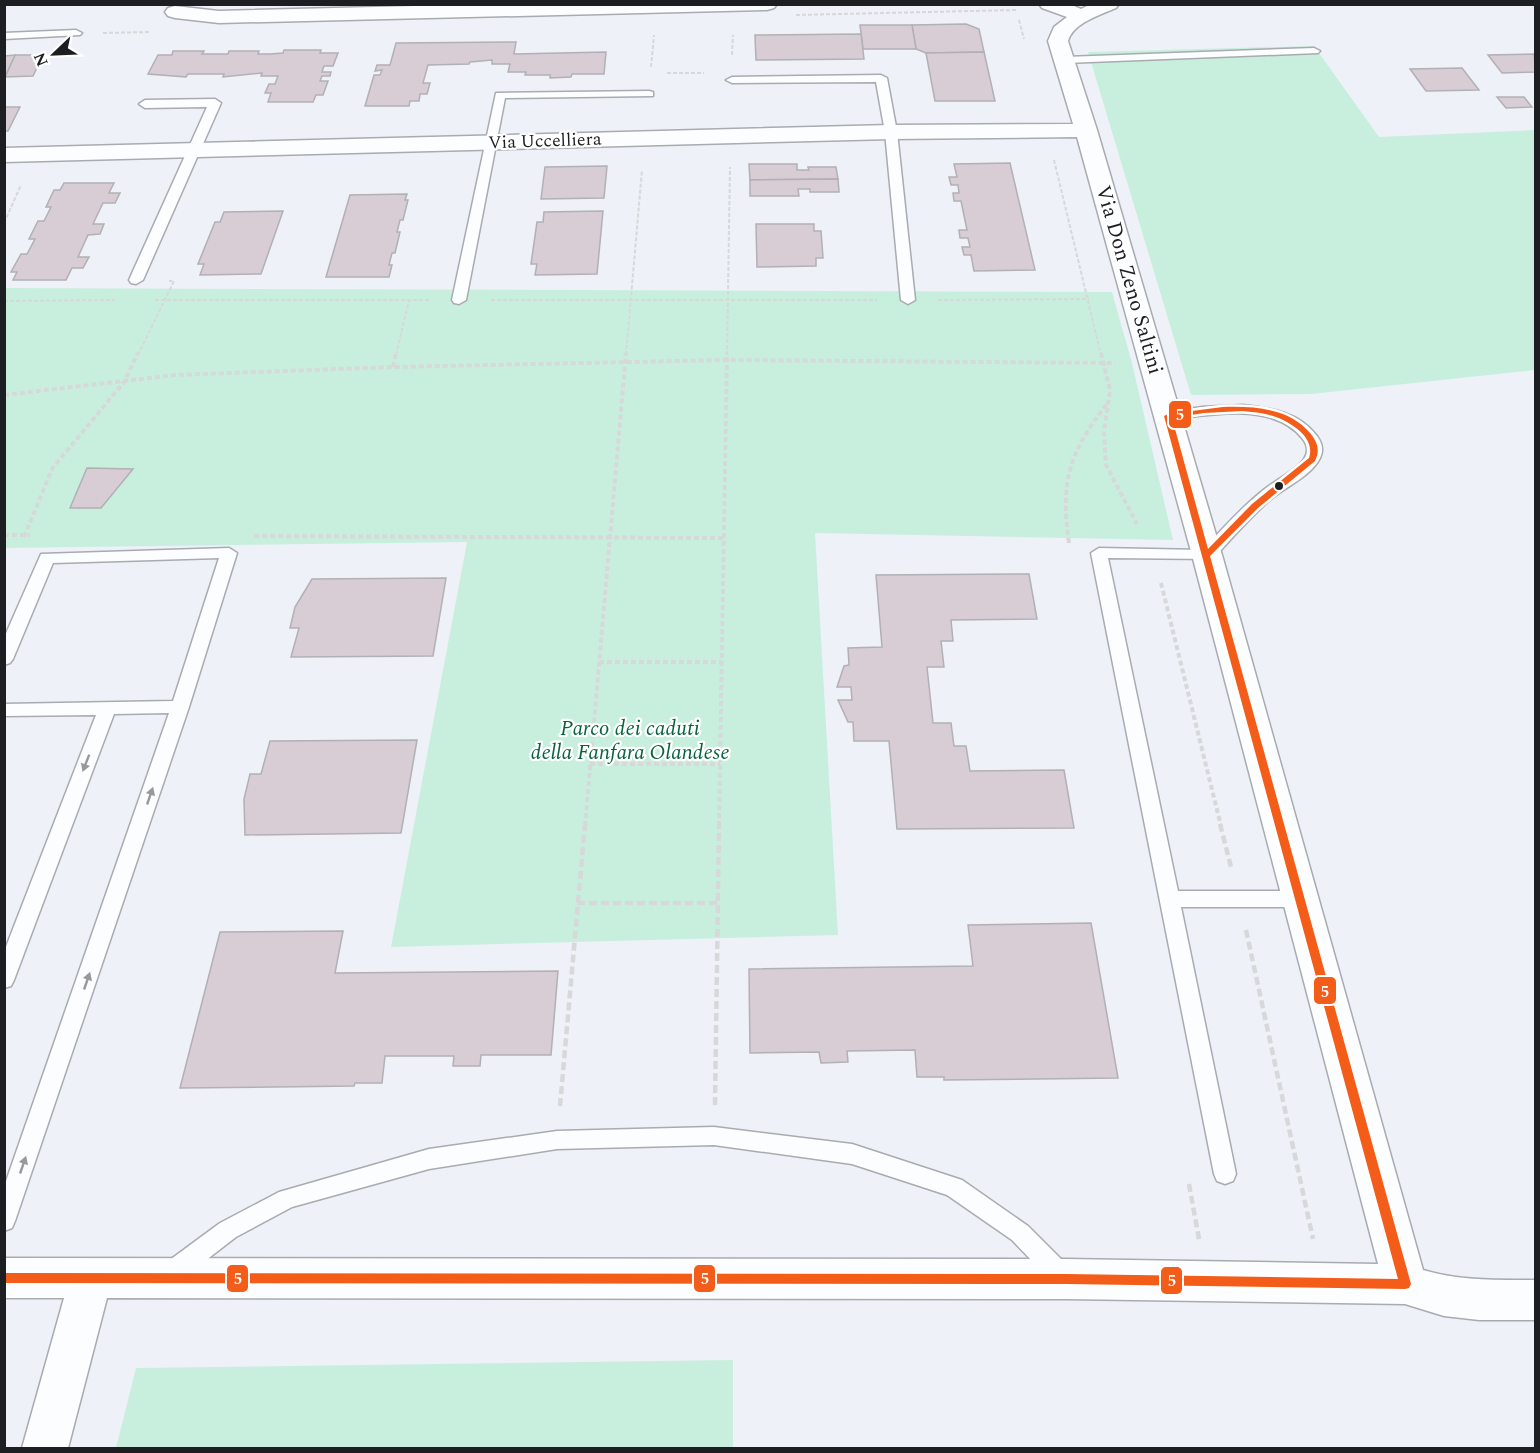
<svg xmlns="http://www.w3.org/2000/svg" width="1540" height="1453" font-family="Spectral,serif">
<style>
.green{fill:#c8efde}
.building{fill:#d8cdd5;stroke:#b1b0b4;stroke-width:1.5}
.lines{fill:none;stroke-linecap:round;stroke-linejoin:round}
.service-casing{stroke:#a8abaf;stroke-width:3}
.minor-casing{stroke:#a8abaf;stroke-width:3}
.path-far2{stroke:#d6d8d9;stroke-width:2;stroke-dasharray:4 2;stroke-linecap:butt}
.path-far1{stroke:#d6d8d9;stroke-width:4;stroke-dasharray:5 3;stroke-linecap:butt}
.path{stroke:#d6d8d9;stroke-width:4.5;stroke-dasharray:8 4;stroke-linecap:butt}
.service{fill:#fcfdfe;fill-rule:evenodd}
.minor{fill:#fcfdfe;fill-rule:evenodd}
.bus-1-casing{stroke:#fff;stroke-width:5}
.bus-1{fill:#f35c19;fill-rule:evenodd}
.oneway{fill:#97999b}
.bus-dot{fill:#1c1e22;stroke:#fff;stroke-width:2}
.labels{text-anchor:middle;dominant-baseline:central;stroke-width:4.5;stroke-linejoin:round;paint-order:stroke}
.far-street-label{font-size:18px;fill:#1c1e22;stroke:#fff}
.street-label{font-size:21px;fill:#1c1e22;stroke:#fff}
.park-label{font-size:21px;font-style:italic;fill:#086240;stroke:#fff}
.line-badge{stroke:#fff;stroke-width:2}
.badge-label{font-size:16px;text-anchor:middle;font-weight:bold;fill:#fff}
</style>
<rect width="100%" height="100%" fill="#eef1f8"/>
<!-- green -->
<g class="green">
<polygon points="1314,46 1379,137 1535,130 1535,370 1311,394 1191,395 1088,52"/>
<polygon points="4,288 1112,292 1132,363 1173,540 815,533 838,935 391,947 467,542 5,548"/>
<polygon points="733,1360 733,1448 116,1448 136,1368"/>
</g>
<!-- building -->
<g class="building">
<polygon points="966,24 979,29 984,52 926,53 916,49 912,25"/>
<polygon points="860,25 912,25 916,49 863,49"/>
<polygon points="861,34 864,59 756,60 755,35"/>
<polygon points="516,42 514,54 606,52 604,74 572,74 571,77 550,78 550,75 525,75 526,72 508,72 510,64 492,64 492,60 470,62 469,64 428,65 423,83 430,83 427,94 420,94 419,101 410,101 409,106 365,106 374,75 380,75 382,70 375,71 377,65 390,65 396,43"/>
<polygon points="284,50 321,50 320,53 338,53 333,66 324,66 322,72 331,72 330,76 322,76 320,81 328,81 323,95 316,95 313,102 268,102 271,93 265,93 269,84 275,84 278,76 261,76 262,73 223,77 224,74 188,74 186,77 148,74 158,55 172,55 173,51 204,51 202,54 228,54 229,51 259,51 258,54 270,54 283,53"/>
<polygon points="984,52 995,101 935,101 926,53"/>
<polygon points="1534,54 1536,72 1502,73 1488,55"/>
<polygon points="15,55 43,55 33,76 5,77"/>
<polygon points="15,55 5,77 4,77 4,56"/>
<polygon points="1462,68 1479,90 1426,91 1410,69"/>
<polygon points="1497,97 1524,97 1532,107 1506,108"/>
<polygon points="4,107 20,107 8,131 4,131"/>
<polygon points="1010,163 1035,270 974,271 971,255 964,255 962,247 970,247 968,238 960,238 959,230 967,230 961,201 954,201 953,193 959,193 958,185 951,185 949,177 957,177 954,164"/>
<polygon points="749,164 797,164 797,170 809,170 808,167 836,167 838,179 750,180"/>
<polygon points="607,166 604,198 541,199 545,167"/>
<polygon points="838,179 839,192 810,192 810,189 798,189 799,196 750,196 750,180"/>
<polygon points="64,183 114,183 109,193 120,193 115,203 103,203 93,224 104,224 100,234 88,235 78,257 89,257 83,268 72,268 66,280 13,280 17,272 11,272 21,254 27,254 35,239 29,239 38,221 44,221 51,207 46,207 54,190 60,190"/>
<polygon points="407,194 405,200 408,200 403,220 400,220 397,232 400,232 395,253 392,253 389,265 392,265 389,277 326,277 350,195"/>
<polygon points="283,211 261,274 200,275 204,264 198,264 215,222 220,222 224,212"/>
<polygon points="603,211 597,274 535,275 537,264 531,264 537,222 543,222 544,212"/>
<polygon points="756,224 814,224 814,231 821,231 823,258 816,258 816,266 757,267"/>
<polygon points="87,468 133,469 101,508 70,508"/>
<polygon points="1029,574 1037,619 951,620 953,641 941,641 944,667 927,667 933,723 951,723 954,746 966,746 970,771 1064,770 1074,828 897,829 889,741 854,741 853,722 848,722 838,700 852,700 851,687 837,687 844,666 849,665 848,648 882,647 876,575"/>
<polygon points="446,578 433,656 291,657 299,628 290,628 295,607 312,579"/>
<polygon points="417,740 401,833 245,835 244,799 250,774 261,774 270,741"/>
<polygon points="1091,923 1118,1078 944,1080 944,1077 917,1077 915,1050 847,1051 848,1062 821,1063 819,1052 750,1053 749,969 973,966 968,925"/>
<polygon points="343,931 335,973 558,971 551,1055 481,1055 480,1066 453,1066 454,1056 385,1056 382,1083 355,1083 354,1086 180,1088 220,932"/>
</g>
<g class="lines">
<defs>
<g id="service">
<polygon points="76,30 82,33 80,35 4,39 4,33"/>
<polygon points="1314,48 1320,51 1318,53 1065,63 1059,60 1065,57"/>
<polygon points="881,75 887,78 897,132 915,300 908,304 901,300 885,132 876,82 732,83 726,80 732,77"/>
<polygon points="649,91 653,92 653,96 505,98 466,300 459,304 454,303 452,300 496,93"/>
<polygon points="215,99 221,103 143,280 136,284 131,283 129,280 207,107 145,108 139,104 145,100"/>
<path d="M1243,405C1271,408 1299,412 1317,436C1322,443 1324,450 1320,458C1311,476 1287,486 1271,499C1250,517 1232,538 1213,559L1108,558L1178,891H1300L1307,894L1310,899L1307,904L1300,907H1181L1236,1174L1233,1181L1225,1184L1217,1181L1214,1174L1091,553L1099,548L1203,550C1221,530 1240,509 1261,492C1272,482 1297,470 1304,459C1309,452 1307,444 1302,438C1271,401 1210,415 1168,420L1161,416L1163,413L1202,407Z"/>
<polygon points="229,548 237,553 189,707 15,1221 12,1228 4,1231 4,1187 169,713 114,714 14,980 11,986 4,988 4,952 96,715 4,716 4,704 173,701 219,558 53,563 13,659 10,663 4,665 4,638 41,554"/>
<polygon points="714,1127 852,1144 962,1180 1028,1226 1070,1268 1074,1276 1070,1284 1062,1287 1054,1284 1012,1240 947,1195 852,1164 714,1145 557,1149 429,1169 292,1207 236,1237 179,1281 171,1284 163,1281 159,1273 163,1265 220,1223 279,1192 429,1149 557,1131"/>
</g>
<g id="minor">
<polygon points="495,4 777,4 774,8 767,10 219,23 175,18 168,16 165,12 168,8 175,6 219,11"/>
<path d="M1039,4H1069L1081,9L1091,4H1119L1116,8C1100,15 1073,23 1068,41L1097,130L1222,555L1423,1270C1460,1281 1497,1280 1536,1280V1320H1479L1444,1316L1405,1304L1066,1299L107,1298L68,1448H22L64,1298H4V1258L1066,1259L1378,1264L1192,555L1077,137L891,139L4,162V148L891,125L1073,124L1048,41L1054,27L1067,17L1042,8Z"/>
</g>
</defs>
<!-- service casing -->
<use href="#service" class="service-casing"/>
<!-- minor casing -->
<use href="#minor" class="minor-casing"/>
<!-- path-far2 -->
<g class="path-far2">
<polyline points="796,15 1016,10"/>
<polyline points="1019,20 1024,39"/>
<polyline points="103,33 150,32"/>
<polyline points="732,55 733,35"/>
<polyline points="651,67 654,35"/>
<polyline points="667,73 704,73"/>
<polyline points="1054,160 1101,355"/>
<polyline points="4,223 21,185"/>
<polyline points="155,300 430,300"/>
<polyline points="491,300 877,300"/>
<polyline points="938,300 1089,299"/>
<polyline points="4,301 115,300"/>
<polyline points="138,355 174,281 169,281"/>
<polyline points="396,355 409,300"/>
<polyline points="626,355 642,170"/>
<polyline points="727,355 730,167"/>
</g>
<!-- path-far1 -->
<g class="path-far1">
<polyline points="1101,353 1110,390 1104,432 1106,465 1137,524"/>
<polyline points="393,367 396,353"/>
<polyline points="4,395 175,375 393,367 727,360 1115,363"/>
<polyline points="4,535 30,535"/>
<polyline points="254,536 724,538"/>
<polyline points="24,537 52,469 124,382 138,353"/>
<path d="M1069,543C1060,482 1069,453 1106,405"/>
<polyline points="1161,583 1221,826"/>
<polyline points="599,662 722,662"/>
<polyline points="590,764 720,764"/>
<polyline points="585,826 626,353"/>
<polyline points="719,826 727,353"/>
</g>
<!-- path -->
<g class="path">
<polyline points="1220,824 1231,867"/>
<polyline points="577,903 718,903"/>
<polyline points="1246,930 1313,1239"/>
<polyline points="715,1105 719,824"/>
<polyline points="560,1106 585,824"/>
<polyline points="1189,1184 1199,1239"/>
</g>
<!-- service -->
<use href="#service" class="service"/>
<!-- minor -->
<use href="#minor" class="minor"/>
<defs>
<path id="bus-1" d="M1223,407C1254,406 1290,408 1311,434C1318,443 1320,451 1315,461L1258,508L1210,556L1411,1284L1409,1288L1405,1289L1066,1284L4,1283V1273L1066,1274L1398,1279L1164,416L1168,414ZM1242,411C1253,412 1265,413 1276,417C1292,423 1316,438 1309,458L1252,504L1208,549L1172,418L1204,413Z"/>
</defs>
<!-- bus-1 casing -->
<use href="#bus-1" class="bus-1-casing"/>
<!-- bus-1 -->
<use href="#bus-1" class="bus-1"/>
</g>
<!-- one-way arrows -->
<defs><path id="oneway-solid" d="M-6-.8H1V-3.2L6.5 0L1 3.2V.8H-6Z" transform="scale(1.5)"/></defs>
<g class="oneway">
<use href="#oneway-solid" transform="translate(86 763) rotate(111)"/>
<use href="#oneway-solid" transform="translate(150 796) rotate(-71)"/>
<use href="#oneway-solid" transform="translate(87 981) rotate(-71)"/>
<use href="#oneway-solid" transform="translate(23 1165) rotate(-71)"/>
</g>
<!-- markers -->
<circle class="bus-dot" cx="1279" cy="486" r="5"/>
<g class="labels">
<!-- far-street labels -->
<g class="far-street-label">
<text transform="translate(545 141) rotate(-2)">Via Uccelliera</text>
</g>
<!-- street labels -->
<g class="street-label">
<text transform="translate(1129 280) rotate(74)">Via Don Zeno Saltini</text>
</g>
<!-- park labels -->
<g class="park-label">
<text x="630" y="729">Parco dei caduti<tspan x="630" dy="24">della Fanfara Olandese</tspan></text>
</g>
</g>
<g class="line-badge">
<rect x="1168" y="400" width="24" height="29" rx="6" fill="#f35c19"/>
<rect x="1313" y="976" width="24" height="29" rx="6" fill="#f35c19"/>
<rect x="226" y="1264" width="23" height="29" rx="6" fill="#f35c19"/>
<rect x="693" y="1264" width="23" height="29" rx="6" fill="#f35c19"/>
<rect x="1160" y="1266" width="23" height="29" rx="6" fill="#f35c19"/>
</g>
<g class="badge-label">
<text x="1180" y="420">5</text>
<text x="1325" y="997">5</text>
<text x="238" y="1284">5</text>
<text x="705" y="1284">5</text>
<text x="1172" y="1286">5</text>
</g>
<!-- border -->
<rect width="1540" height="1453" fill="none" stroke="#1c1e22" stroke-width="12"/>
<!-- north arrow -->
<g transform="translate(54 54) rotate(247)" stroke="#ffffff" stroke-width="4.5" paint-order="stroke">
<path d="M0-4.5L10 22L0 15L-10 22Z" fill="#1c1e22"/>
<text y="-9" font-size="16" font-weight="bold" text-anchor="middle" fill="#1c1e22">N</text>
</g>
</svg>
